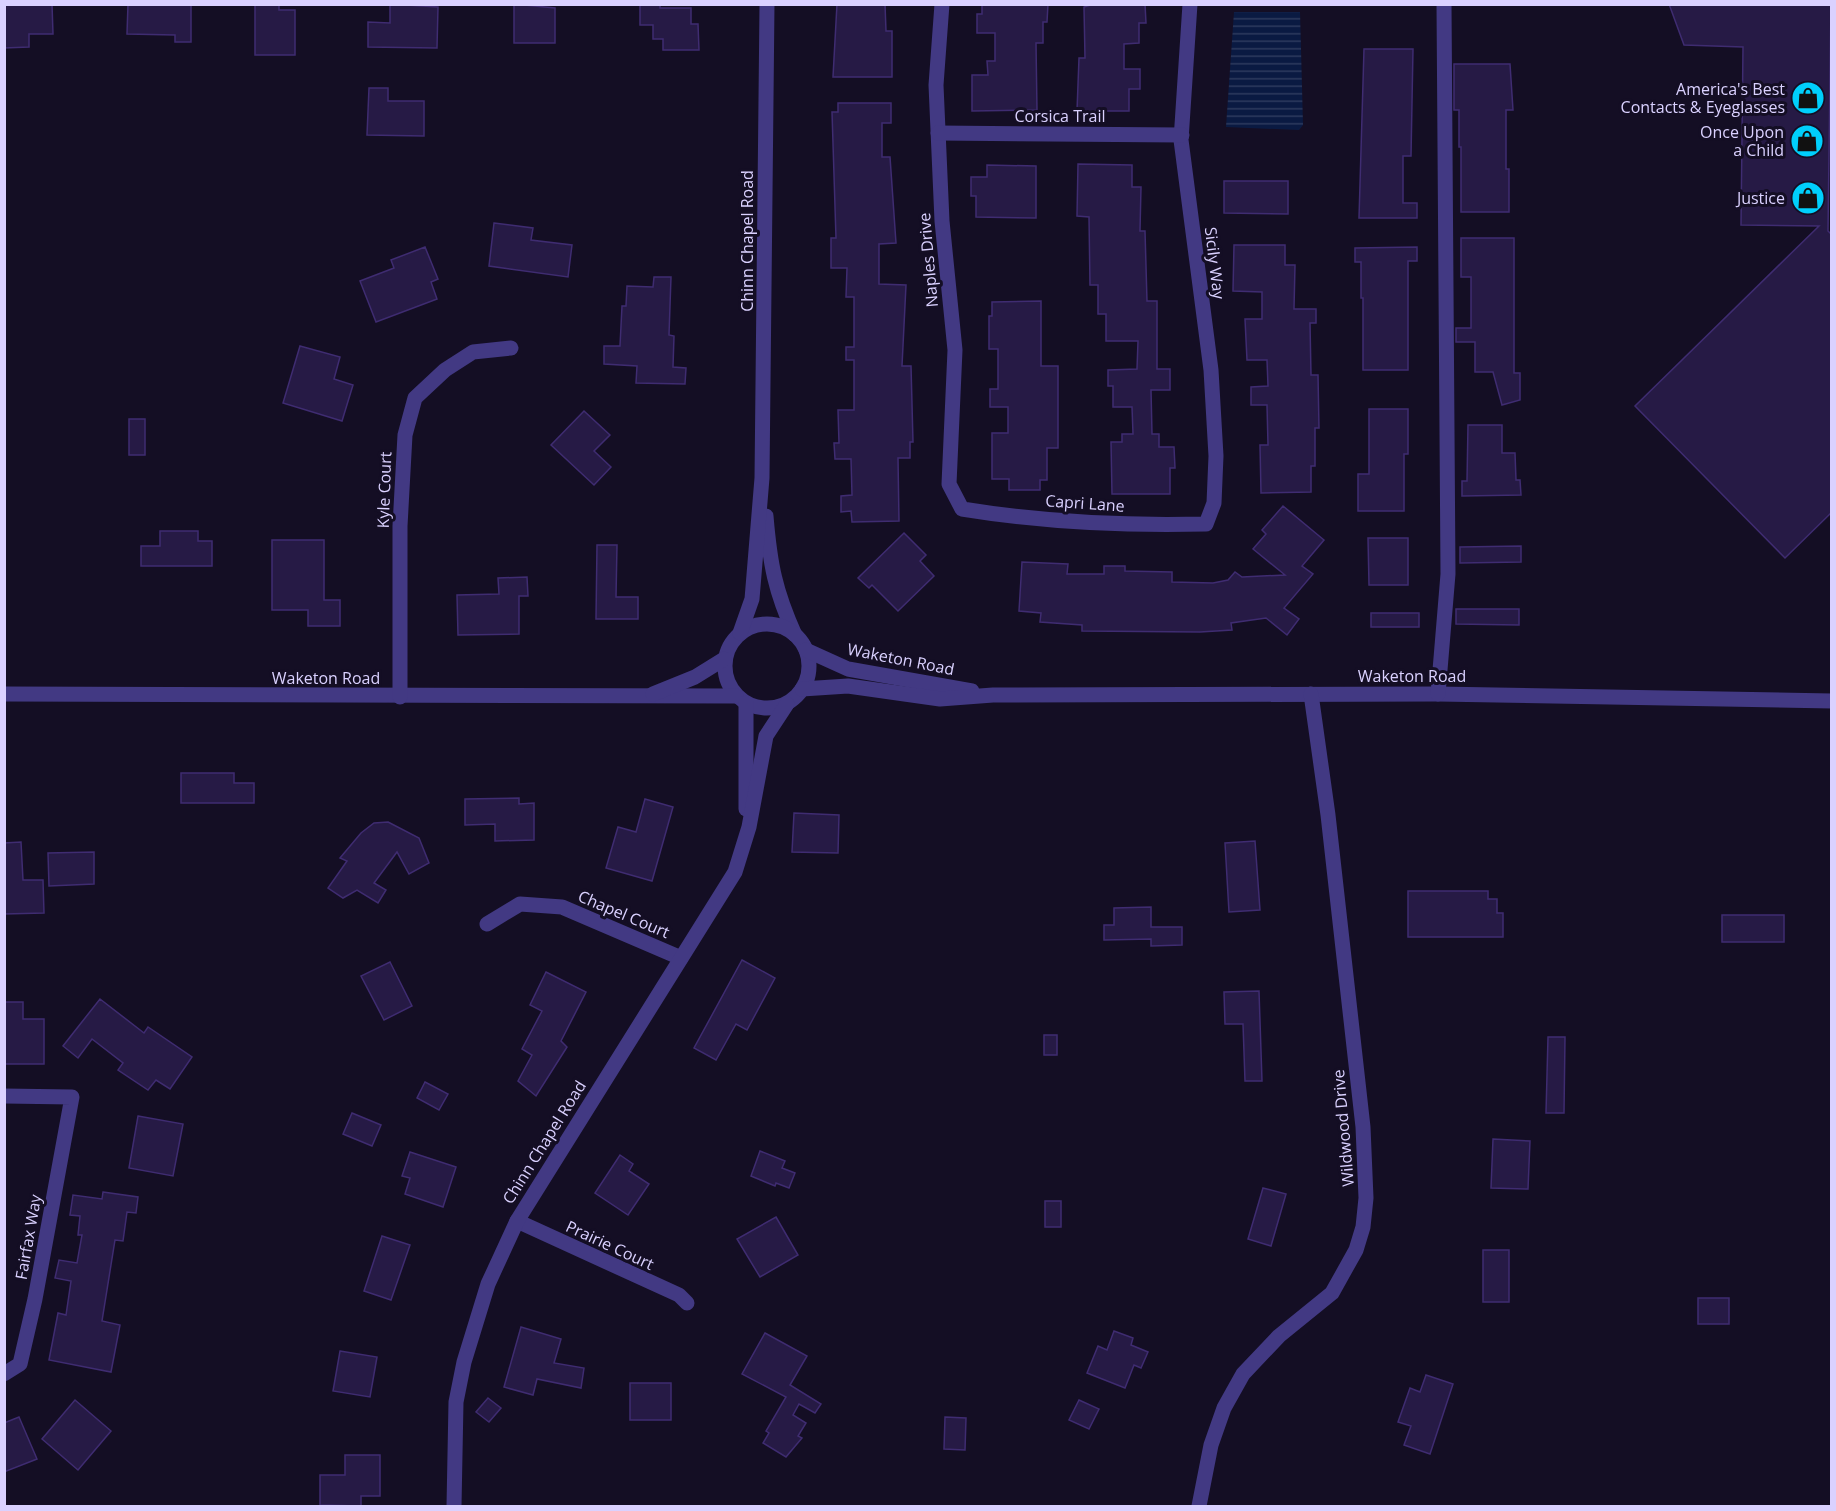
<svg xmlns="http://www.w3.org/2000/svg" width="1836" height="1511" font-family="'Open Sans',sans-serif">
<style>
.water{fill:url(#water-rules)}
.building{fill:#261a45;stroke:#3f2c71;stroke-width:1.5}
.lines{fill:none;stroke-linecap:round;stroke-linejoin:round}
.minor{stroke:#423983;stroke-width:15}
.labels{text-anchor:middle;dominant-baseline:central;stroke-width:6;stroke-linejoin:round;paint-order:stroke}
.poi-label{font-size:16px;fill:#dad1ff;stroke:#140e24;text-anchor:end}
.street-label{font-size:16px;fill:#dad1ff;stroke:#140e24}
</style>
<defs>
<pattern id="water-rules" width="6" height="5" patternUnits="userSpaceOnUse" patternTransform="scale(1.5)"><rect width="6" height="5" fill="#0a1a42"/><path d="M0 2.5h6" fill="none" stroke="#2d3a5e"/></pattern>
</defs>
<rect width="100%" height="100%" fill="#140e24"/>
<!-- water -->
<polygon class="water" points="1234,12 1300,12 1303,125 1299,130 1226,127"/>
<!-- building -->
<g class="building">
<polygon points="4,4 52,4 53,34 29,34 29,47 4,48"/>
<polygon points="128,4 191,4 191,42 175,42 175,35 127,34"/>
<polygon points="255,4 279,4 279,10 295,10 295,55 255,55"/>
<polygon points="390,4 438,7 437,48 368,47 368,22 390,23"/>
<polygon points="514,4 555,8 555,43 514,43"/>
<polygon points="640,4 660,4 660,8 691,8 691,24 698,24 699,50 663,50 663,39 653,39 653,25 640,25"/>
<polygon points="837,4 885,4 886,31 892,31 892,77 833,77"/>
<polygon points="982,4 1048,4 1047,22 1043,22 1043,43 1036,43 1037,110 972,111 972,75 988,75 987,61 995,61 995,33 977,33 977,14 982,14"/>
<polygon points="1094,4 1145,4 1146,23 1139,23 1139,43 1124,44 1124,69 1140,69 1140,89 1129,89 1129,111 1077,111 1079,58 1085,58 1084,7"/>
<polygon points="1669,4 1831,4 1828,231 1832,235 1832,512 1785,558 1635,406 1819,226 1741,225 1743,47 1684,45"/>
<polygon points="1364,49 1413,49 1411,156 1403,156 1403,203 1417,203 1417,218 1359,218"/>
<polygon points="1454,64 1510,64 1513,110 1506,110 1506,169 1509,169 1509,212 1461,212 1461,147 1459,147 1459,110 1454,110"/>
<polygon points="369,88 388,88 388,101 424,101 424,136 367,135"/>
<polygon points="838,103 891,103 891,123 882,123 882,157 890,157 896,243 879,244 879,284 906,285 902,366 911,366 913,442 910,442 910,458 898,458 899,521 852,522 851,511 841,512 841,496 852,495 851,459 835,459 834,443 839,443 838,410 854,410 854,360 846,360 846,347 854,347 854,297 846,297 847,268 831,268 831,238 836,238 832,112 838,112"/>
<polygon points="1078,164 1132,165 1132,187 1141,187 1140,231 1145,231 1147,301 1157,301 1157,369 1170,369 1170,390 1151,390 1152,434 1159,434 1159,447 1174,447 1175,468 1170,468 1170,494 1112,494 1111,442 1122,442 1122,434 1133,434 1132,407 1113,407 1113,386 1108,386 1108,370 1137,369 1138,341 1106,341 1106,314 1098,314 1098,285 1090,285 1089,217 1077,216"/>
<polygon points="987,165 1036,166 1036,218 976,217 976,196 971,196 971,177 987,177"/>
<polygon points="1224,181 1288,181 1288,214 1224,213"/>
<polygon points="494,223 533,228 531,240 572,245 568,277 489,266"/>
<polygon points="1461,238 1514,238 1514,373 1520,373 1520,400 1502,405 1493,372 1475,372 1475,342 1456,342 1456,328 1471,328 1471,277 1461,277"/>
<polygon points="1234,245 1285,245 1285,265 1295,265 1294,309 1316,309 1316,323 1310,323 1311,375 1318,375 1319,428 1315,428 1315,466 1311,466 1311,492 1261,493 1260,445 1268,445 1267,405 1251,405 1251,387 1268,386 1267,360 1247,360 1245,319 1262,319 1262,292 1233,291"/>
<polygon points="425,247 438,279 431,282 437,299 376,322 360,281 394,268 391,260"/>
<polygon points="1417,247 1417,261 1408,261 1408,370 1363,370 1363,298 1361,298 1361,262 1355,262 1355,248"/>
<polygon points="654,277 671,277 669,335 674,336 673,367 686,368 685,384 636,383 637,366 604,364 604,346 620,346 622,306 626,306 627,286 653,287"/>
<polygon points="1041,301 1041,366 1058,366 1058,448 1047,448 1047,480 1040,480 1040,490 1009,490 1009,479 992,479 992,433 1008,433 1008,407 990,407 990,389 998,389 998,349 989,349 989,316 992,316 992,302"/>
<polygon points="300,346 340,357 334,379 353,385 342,421 283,403"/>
<polygon points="1369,409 1408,409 1408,454 1404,454 1404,511 1358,511 1358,474 1369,474"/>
<polygon points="584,411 610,435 594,451 611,467 594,485 551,445"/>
<rect x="129" y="419" width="16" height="36"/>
<polygon points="1468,425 1502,425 1502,453 1515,453 1516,480 1520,480 1521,495 1462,496 1462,481 1467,481"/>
<polygon points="1283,506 1324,540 1302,566 1313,574 1284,608 1299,619 1287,635 1266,618 1231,623 1232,630 1200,632 1082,631 1082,625 1040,622 1041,613 1019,611 1022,562 1068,564 1067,574 1104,574 1104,566 1125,566 1125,571 1172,572 1172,582 1213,583 1228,580 1235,572 1242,577 1285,575 1253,549 1266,534 1262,530"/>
<polygon points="160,531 198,531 198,541 212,541 212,566 141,566 141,546 160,546"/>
<polygon points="904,533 926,555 920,561 934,576 898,611 872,585 869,588 858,578"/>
<polygon points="1368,538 1408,538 1408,585 1369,585"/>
<polygon points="272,540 324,540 324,600 340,600 340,626 308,626 308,610 272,610"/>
<polygon points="597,545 617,545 616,597 638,597 638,619 596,619"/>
<polygon points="1521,546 1521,562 1460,563 1460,547"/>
<polygon points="527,577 528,596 519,596 519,634 458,635 457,595 499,594 498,578"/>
<polygon points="1456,609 1519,609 1519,625 1456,624"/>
<rect x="1371" y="613" width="48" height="14"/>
<polygon points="181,773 234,773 234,783 254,783 254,803 181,803"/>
<polygon points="519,798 519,804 534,803 534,840 495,841 495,824 465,825 465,799"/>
<polygon points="645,799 673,807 652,881 606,868 618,827 636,832"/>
<polygon points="794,813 839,815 838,853 792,852"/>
<polygon points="388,822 419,838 429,863 409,874 397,852 374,883 386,890 378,903 357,890 343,898 328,888 347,861 340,858 361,833 374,823"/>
<polygon points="1255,841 1260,910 1229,912 1225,843"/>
<polygon points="21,842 23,880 43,880 44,913 4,914 4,843"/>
<polygon points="94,852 94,884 49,886 48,853"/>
<polygon points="1408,891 1488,891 1488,899 1497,899 1497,913 1503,913 1503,937 1408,937"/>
<polygon points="1151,907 1151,927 1182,927 1182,945 1151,946 1151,939 1104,940 1104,925 1114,925 1114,908"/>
<rect x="1722" y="915" width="62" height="27"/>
<polygon points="742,960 775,978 747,1030 736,1024 716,1060 694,1048"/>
<polygon points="390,962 412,1006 384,1020 361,976"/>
<polygon points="546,972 586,992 561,1041 567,1047 536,1096 518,1081 532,1055 522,1049 542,1011 530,1005"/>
<polygon points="1259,991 1262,1081 1245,1081 1243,1024 1225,1024 1224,992"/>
<polygon points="100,999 144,1033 148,1027 192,1057 170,1089 156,1080 148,1090 118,1070 123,1063 92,1039 78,1058 63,1046"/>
<polygon points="4,1002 23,1002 23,1019 44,1019 44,1064 4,1064"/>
<rect x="1044" y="1035" width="13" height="20"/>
<polygon points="1548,1037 1565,1037 1564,1113 1546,1113"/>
<polygon points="425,1082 448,1094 439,1110 417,1098"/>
<polygon points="352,1113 381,1125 372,1146 343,1134"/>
<polygon points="138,1116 183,1124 173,1176 129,1168"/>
<polygon points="1493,1139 1530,1141 1528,1189 1491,1188"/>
<polygon points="760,1151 785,1161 782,1168 795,1173 789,1188 776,1183 775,1186 751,1176"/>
<polygon points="410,1152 456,1167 443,1207 405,1194 410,1178 402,1176"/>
<polygon points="620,1155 633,1164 629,1171 649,1184 628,1215 595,1193"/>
<polygon points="1263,1188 1286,1194 1271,1246 1248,1239"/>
<polygon points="103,1192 138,1197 136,1213 127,1212 123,1241 115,1240 102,1321 120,1325 111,1372 49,1360 58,1313 66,1315 71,1281 55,1278 59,1260 77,1263 82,1235 78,1235 80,1216 70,1215 73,1195 102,1199"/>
<rect x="1045" y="1201" width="16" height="26"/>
<polygon points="776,1217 798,1255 760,1277 737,1239"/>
<polygon points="382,1236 410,1245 391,1300 364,1291"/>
<rect x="1483" y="1250" width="26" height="52"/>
<rect x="1698" y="1298" width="31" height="26"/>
<polygon points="521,1327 561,1339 554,1363 584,1368 581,1388 537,1379 533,1395 504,1387"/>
<polygon points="1114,1331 1133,1338 1131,1345 1148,1352 1141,1368 1134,1365 1125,1388 1087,1373 1098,1346 1107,1350"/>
<polygon points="765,1333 807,1356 790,1385 821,1404 815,1413 799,1404 793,1415 806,1423 798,1436 802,1438 786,1457 763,1443 769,1433 766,1431 786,1397 742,1374"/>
<polygon points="340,1351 377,1357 370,1397 333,1391"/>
<polygon points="1426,1375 1453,1384 1430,1454 1404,1445 1411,1426 1398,1422 1410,1388 1420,1392"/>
<rect x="630" y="1383" width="41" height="37"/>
<polygon points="488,1398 501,1408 489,1422 476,1412"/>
<polygon points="75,1400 111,1431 78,1470 42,1439"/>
<polygon points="1079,1400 1099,1409 1089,1429 1069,1420"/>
<polygon points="19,1417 37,1459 4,1472 4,1423"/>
<polygon points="945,1417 966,1418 965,1450 944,1449"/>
<polygon points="345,1455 380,1455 380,1496 361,1496 361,1506 320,1505 320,1475 345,1475"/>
</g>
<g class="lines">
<!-- minor -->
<g class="minor">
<path d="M942,4L936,85L942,221L955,350L949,484L962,509C1042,522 1125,526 1206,524L1214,503L1216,456L1211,370L1181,140L1190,4"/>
<polyline points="938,133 1182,135"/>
<path d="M766,516C770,564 775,591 795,635"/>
<circle cx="767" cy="666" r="42"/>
<polyline points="740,633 752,599 762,478 767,4"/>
<polyline points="806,650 848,669 972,691"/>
<polyline points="802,689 848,686 940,699 993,695 1438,694 1832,701"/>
<polyline points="4,694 736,696"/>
<polyline points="653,694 695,677 724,659"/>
<polyline points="1438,694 1448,574 1444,4"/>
<polyline points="400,697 400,526 405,435 415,398 445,370 473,352 511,348"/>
<polyline points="746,703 746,809"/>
<polyline points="487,924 520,904 562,907 681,958"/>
<polyline points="4,1096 72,1097 35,1299 20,1364 4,1374"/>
<polyline points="517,1221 679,1295 687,1303"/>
<polyline points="454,1506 456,1402 464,1362 488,1284 517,1221 735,872 749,827 766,736 787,704"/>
<polyline points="1199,1506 1211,1445 1224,1408 1243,1374 1279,1336 1332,1293 1356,1250 1363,1227 1366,1198 1363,1127 1328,815 1311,694"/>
</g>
</g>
<!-- icons -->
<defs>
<symbol id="shop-disc" viewBox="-11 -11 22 22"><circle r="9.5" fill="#00cffc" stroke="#140e24"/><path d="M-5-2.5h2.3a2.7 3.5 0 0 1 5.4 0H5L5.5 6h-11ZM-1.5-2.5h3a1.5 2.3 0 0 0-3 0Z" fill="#111"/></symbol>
</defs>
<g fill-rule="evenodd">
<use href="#shop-disc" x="1789" y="79" width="38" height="38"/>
<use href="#shop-disc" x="1788" y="122" width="38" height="38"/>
<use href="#shop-disc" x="1789" y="179" width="38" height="38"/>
</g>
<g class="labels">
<!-- poi labels -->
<g class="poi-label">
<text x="1785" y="89">America's Best<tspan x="1785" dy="18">Contacts &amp; Eyeglasses</tspan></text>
<text x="1784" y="132">Once Upon<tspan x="1784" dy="18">a Child</tspan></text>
<text x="1785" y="198">Justice</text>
</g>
<!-- street labels -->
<g class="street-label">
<text x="1060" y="116">Corsica Trail</text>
<text transform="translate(747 241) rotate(-90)">Chinn Chapel Road</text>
<text transform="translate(928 260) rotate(-95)">Naples Drive</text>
<text transform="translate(1215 263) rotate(83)">Sicily Way</text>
<text transform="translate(384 490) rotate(-88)">Kyle Court</text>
<text transform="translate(1085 503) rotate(4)">Capri Lane</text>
<text transform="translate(901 659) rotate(11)">Waketon Road</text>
<text x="1412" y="676">Waketon Road</text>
<text x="326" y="678">Waketon Road</text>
<text transform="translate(624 914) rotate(23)">Chapel Court</text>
<text transform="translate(1343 1128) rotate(-95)">Wildwood Drive</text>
<text transform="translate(544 1142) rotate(-58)">Chinn Chapel Road</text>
<text transform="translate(28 1237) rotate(-80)">Fairfax Way</text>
<text transform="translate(610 1245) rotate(25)">Prairie Court</text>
</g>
</g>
<!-- border -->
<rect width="1836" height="1511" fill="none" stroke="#dad1ff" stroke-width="12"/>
</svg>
